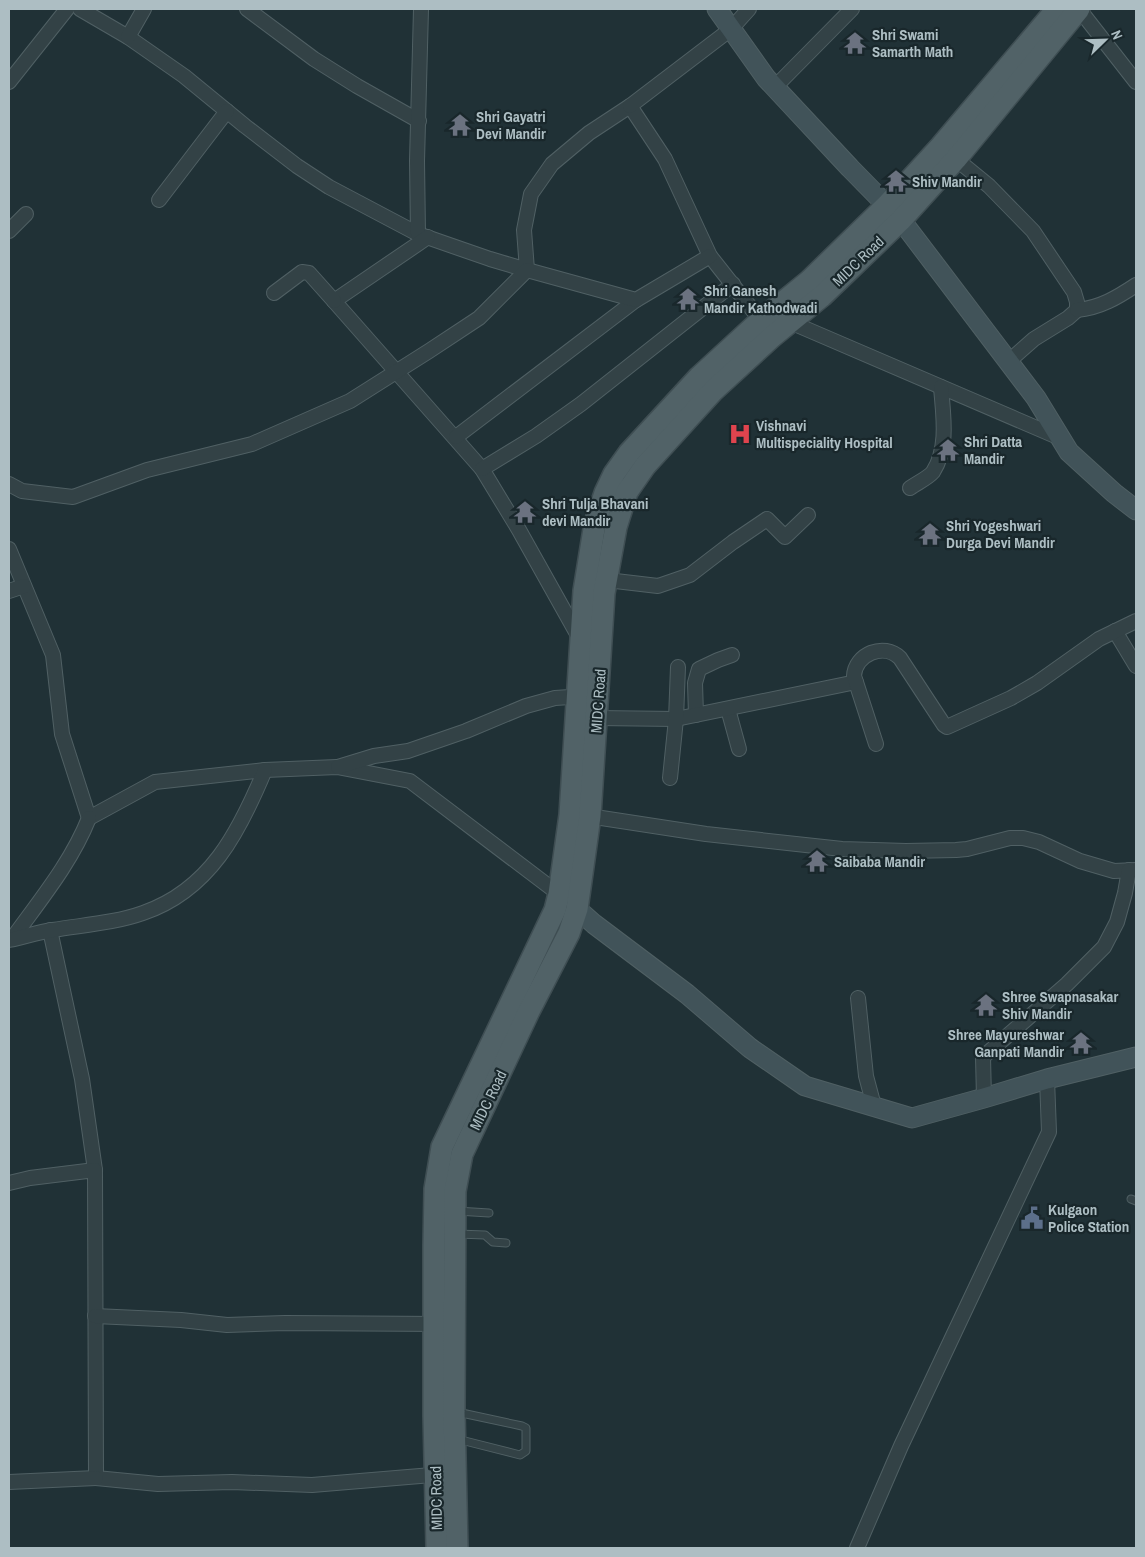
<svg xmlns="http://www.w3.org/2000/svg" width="1145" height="1557" font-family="'Archivo Narrow',sans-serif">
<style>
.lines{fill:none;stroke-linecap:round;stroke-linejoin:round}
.lane-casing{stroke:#506064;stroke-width:9}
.street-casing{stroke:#506064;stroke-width:16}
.secondary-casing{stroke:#506064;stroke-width:21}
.primary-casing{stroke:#3f4e53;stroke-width:24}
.lane{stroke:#334246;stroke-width:7}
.street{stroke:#334246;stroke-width:14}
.secondary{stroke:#415359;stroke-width:19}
.primary{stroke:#516267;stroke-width:21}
.labels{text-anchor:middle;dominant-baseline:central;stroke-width:4.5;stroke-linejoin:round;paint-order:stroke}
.poi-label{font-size:15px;font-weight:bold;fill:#adbec3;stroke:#19272b;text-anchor:start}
.street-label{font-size:15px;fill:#adbec3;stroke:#19272b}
</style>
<rect width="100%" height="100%" fill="#203136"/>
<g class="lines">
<defs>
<g id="lane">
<polyline points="1131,1199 1136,1201"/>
<polyline points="457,1211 489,1213"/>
<polyline points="457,1234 485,1235 493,1242 506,1243"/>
<polyline points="457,1439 520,1455 526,1451 526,1428 522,1426 457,1412"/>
</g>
<g id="street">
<polyline points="80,9 128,37 184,76 245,126 297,166 329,187 418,234 490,259 527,270 524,230 531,194 552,164 589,133 630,106 665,159 710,256 766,327"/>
<polyline points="247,9 314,59 357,86 419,121"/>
<polyline points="1079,9 1136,82"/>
<polyline points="128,37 144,9"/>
<polyline points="9,82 67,9"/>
<polyline points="775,87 852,9"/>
<polyline points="630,106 731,29 749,9"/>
<polyline points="956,159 989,186 1033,231 1074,292 1077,302 1077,310 1068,318 1034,339 1008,362"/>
<polyline points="159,200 227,111"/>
<polyline points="9,231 26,214"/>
<polyline points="418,234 417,161 421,9"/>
<polyline points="428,237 334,301 482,469 519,530 580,639"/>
<polyline points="274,293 302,272 309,273 334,301"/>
<path d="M1077,310C1100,308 1118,297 1136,285"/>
<polyline points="790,322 1060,438"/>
<polyline points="456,437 636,300"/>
<polyline points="482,469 536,436 581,404 733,284"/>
<polyline points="9,484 22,491 73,497 147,470 252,444 350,401 429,351 479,318 527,270 636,300 710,256"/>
<path d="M910,488C917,483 928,478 933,472C949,447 943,414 941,387"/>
<polyline points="9,549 53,655 62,734 89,818 155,782 265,770 337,767 410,781 559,894"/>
<polyline points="607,580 658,586 690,575 733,542 767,519 785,537 808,515"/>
<polyline points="9,591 24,586"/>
<polyline points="1115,631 1136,666"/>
<polyline points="728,709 739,749"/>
<polyline points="696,715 695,683 699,669 718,660 732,655"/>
<polyline points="597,718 676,719 856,682"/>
<path d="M876,744L854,676C855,654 884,642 900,658L944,725L947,727L1011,698L1037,683L1099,639L1136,621"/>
<polyline points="338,767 374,756 408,751 466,731 526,706 555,698 585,696"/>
<polyline points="670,778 676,719 678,667"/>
<polyline points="582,815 706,834 842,849 906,851 956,850 967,849 1010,838 1023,838 1039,842 1080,861 1114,871 1136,870"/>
<polyline points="50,930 82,1079 95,1170"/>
<path d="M12,939C40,900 71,863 89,818"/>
<path d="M9,940C24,937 38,932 53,930C83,925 115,923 143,913C210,890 239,832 265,770"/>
<polyline points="858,998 866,1076 874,1106"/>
<polyline points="984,1098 983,1057 1067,984 1104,947 1117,922 1125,893 1129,870"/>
<polyline points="9,1183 30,1178 95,1170 96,1478 158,1484 232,1482 312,1485 444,1474"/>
<polyline points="95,1316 181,1320 227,1325 285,1323 441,1324"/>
<polyline points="9,1482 96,1478"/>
<polyline points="857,1548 901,1446 1049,1132 1047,1079"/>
</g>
<g id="secondary">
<polyline points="717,9 766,78 850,168 901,220 1036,398 1069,452 1114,493 1136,510"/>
<polyline points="567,900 594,924 687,994 750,1048 805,1086 912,1118 984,1098 1047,1079 1136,1057"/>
</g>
<g id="primary">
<polyline points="437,1548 434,1416 434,1245 435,1189 442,1147 555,910 559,894 570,815 584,591 595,523 605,493 614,474 629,453 699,377 761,320 809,281 887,205 941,146 1057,9"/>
<polyline points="457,1548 454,1412 455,1191 462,1154 529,1011 569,933 577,909 590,816 604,593 616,527 627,492 645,466 713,391 773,336 822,296 901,220 956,159 1079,9"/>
</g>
</defs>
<!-- lane casing -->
<use href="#lane" class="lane-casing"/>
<!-- street casing -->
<use href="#street" class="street-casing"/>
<!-- secondary casing -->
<use href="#secondary" class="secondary-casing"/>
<!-- primary casing -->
<use href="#primary" class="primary-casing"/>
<!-- lane -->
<use href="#lane" class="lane"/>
<!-- street -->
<use href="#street" class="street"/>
<!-- secondary -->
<use href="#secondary" class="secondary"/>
<!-- primary -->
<use href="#primary" class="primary"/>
</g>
<!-- icons -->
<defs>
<symbol id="temple-bare" viewBox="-9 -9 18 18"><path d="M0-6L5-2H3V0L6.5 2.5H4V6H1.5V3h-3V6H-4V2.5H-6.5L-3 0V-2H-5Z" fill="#6b7280" stroke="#19272b" stroke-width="2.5" paint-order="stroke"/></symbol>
<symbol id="hospital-bare" viewBox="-9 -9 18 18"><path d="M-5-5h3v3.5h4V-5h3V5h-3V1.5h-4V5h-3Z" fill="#e0444e" stroke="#19272b" stroke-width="2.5" paint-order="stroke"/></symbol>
<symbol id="civic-bare" viewBox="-9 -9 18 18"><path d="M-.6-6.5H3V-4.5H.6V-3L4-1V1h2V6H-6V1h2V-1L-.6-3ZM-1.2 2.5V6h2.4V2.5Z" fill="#5c6f8a" stroke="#19272b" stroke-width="2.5" paint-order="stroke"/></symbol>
</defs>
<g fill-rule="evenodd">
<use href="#temple-bare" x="839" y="27" width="32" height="32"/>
<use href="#temple-bare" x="444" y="109" width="32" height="32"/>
<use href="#temple-bare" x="880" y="165" width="32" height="32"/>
<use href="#temple-bare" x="672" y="283" width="32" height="32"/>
<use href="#hospital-bare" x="724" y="418" width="32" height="32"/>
<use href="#temple-bare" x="932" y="434" width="32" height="32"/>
<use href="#temple-bare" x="509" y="496" width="32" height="32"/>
<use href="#temple-bare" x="914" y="518" width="32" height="32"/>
<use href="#temple-bare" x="801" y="845" width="32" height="32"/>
<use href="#temple-bare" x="970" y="989" width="32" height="32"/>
<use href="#temple-bare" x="1065" y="1027" width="32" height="32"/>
<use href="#civic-bare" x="1016" y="1202" width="32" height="32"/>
</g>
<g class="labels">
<!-- poi labels -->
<g class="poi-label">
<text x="872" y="34">Shri Swami<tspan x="872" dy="17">Samarth Math</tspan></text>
<text x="476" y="116">Shri Gayatri<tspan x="476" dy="17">Devi Mandir</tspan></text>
<text x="912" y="181">Shiv Mandir</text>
<text x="704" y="290">Shri Ganesh<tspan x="704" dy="17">Mandir Kathodwadi</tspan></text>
<text x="756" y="425">Vishnavi<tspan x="756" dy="17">Multispeciality Hospital</tspan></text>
<text x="964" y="441">Shri Datta<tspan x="964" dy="17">Mandir</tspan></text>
<text x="542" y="503">Shri Tulja Bhavani<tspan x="542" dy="17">devi Mandir</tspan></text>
<text x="946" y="525">Shri Yogeshwari<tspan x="946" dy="17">Durga Devi Mandir</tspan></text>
<text x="834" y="861">Saibaba Mandir</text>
<text x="1002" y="996">Shree Swapnasakar<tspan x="1002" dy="17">Shiv Mandir</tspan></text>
<text x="1064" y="1034" text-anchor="end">Shree Mayureshwar<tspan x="1064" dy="17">Ganpati Mandir</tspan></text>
<text x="1048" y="1209">Kulgaon<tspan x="1048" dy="17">Police Station</tspan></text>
</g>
<!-- street labels -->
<g class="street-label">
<text transform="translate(858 261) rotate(-44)">MIDC Road</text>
<text transform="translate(598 701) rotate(-86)">MIDC Road</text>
<text transform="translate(488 1100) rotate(-64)">MIDC Road</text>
<text transform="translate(436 1498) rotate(-91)">MIDC Road</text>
</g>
</g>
<!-- border -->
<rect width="1145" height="1557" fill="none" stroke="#adbec3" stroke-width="20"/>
<!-- north arrow -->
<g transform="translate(1105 40) rotate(67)" stroke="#19272b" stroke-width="4" paint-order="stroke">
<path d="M0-4L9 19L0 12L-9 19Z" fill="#adbec3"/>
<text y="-8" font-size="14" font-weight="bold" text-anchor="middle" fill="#adbec3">N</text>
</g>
</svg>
